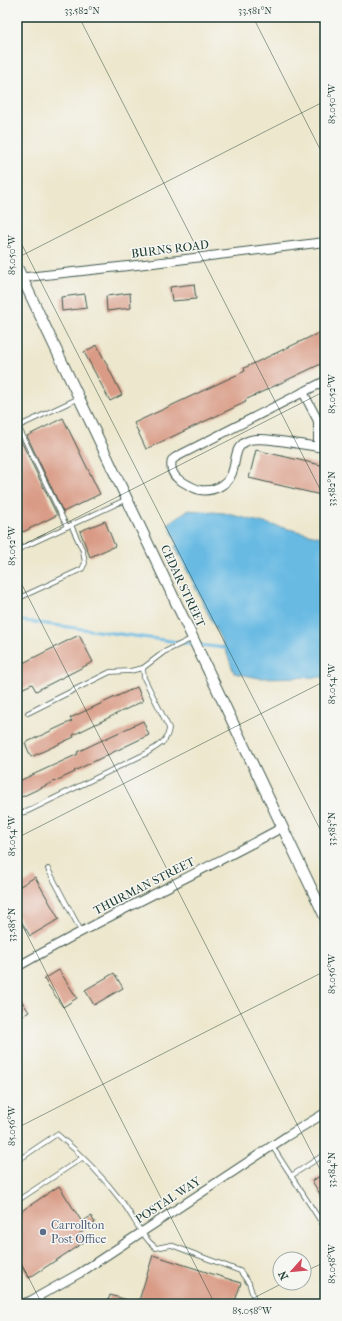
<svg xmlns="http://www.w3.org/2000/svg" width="342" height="1321" font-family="'IM FELL French Canon',serif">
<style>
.water{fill:#67bae3;stroke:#437c8c}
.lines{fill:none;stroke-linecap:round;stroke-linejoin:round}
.stream{stroke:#67bae3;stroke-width:3}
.building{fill:#d99b86}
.service-casing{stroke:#3e564b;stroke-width:5.5}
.minor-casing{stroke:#3e564b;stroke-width:10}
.tertiary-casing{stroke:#3e564b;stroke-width:12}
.service{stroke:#fff;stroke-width:4}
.minor{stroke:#fff;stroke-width:8}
.tertiary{stroke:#fff;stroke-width:10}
.ticks{fill:none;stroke:#1f3d34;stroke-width:1;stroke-opacity:0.45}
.service-dot{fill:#5c6f8a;stroke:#f6f6f2;stroke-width:1.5}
.labels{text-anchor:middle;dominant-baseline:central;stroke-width:3;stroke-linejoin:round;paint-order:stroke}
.street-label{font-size:12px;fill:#1f3d34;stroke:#f6f6f2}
.service-label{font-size:12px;fill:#4e5e75;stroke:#f6f6f2;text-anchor:start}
.neatline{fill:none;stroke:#1f3d34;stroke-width:1.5}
.ticks-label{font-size:10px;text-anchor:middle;fill:#1f3d34}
</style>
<rect width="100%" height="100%" fill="#f6f6f2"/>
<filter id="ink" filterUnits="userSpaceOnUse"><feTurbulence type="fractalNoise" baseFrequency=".025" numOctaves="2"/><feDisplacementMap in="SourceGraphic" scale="8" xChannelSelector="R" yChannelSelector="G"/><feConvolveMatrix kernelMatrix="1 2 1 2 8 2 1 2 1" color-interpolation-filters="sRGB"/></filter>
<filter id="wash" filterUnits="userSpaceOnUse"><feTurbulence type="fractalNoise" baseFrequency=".012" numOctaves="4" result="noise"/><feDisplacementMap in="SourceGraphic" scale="16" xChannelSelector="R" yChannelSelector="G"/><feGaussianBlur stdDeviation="0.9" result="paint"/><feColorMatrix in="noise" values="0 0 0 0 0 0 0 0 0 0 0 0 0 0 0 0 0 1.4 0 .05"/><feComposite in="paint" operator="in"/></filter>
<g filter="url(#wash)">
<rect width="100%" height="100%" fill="#ede7cd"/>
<!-- water -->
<polygon class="water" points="188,510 224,513 325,538 325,677 259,678 234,673 225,648 175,546 177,544 168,523"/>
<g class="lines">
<!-- stream -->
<g class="stream">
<polyline points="17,620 193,644"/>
<polyline points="199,645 225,648"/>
</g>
</g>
<g id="blocks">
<!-- building -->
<g class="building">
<polygon points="194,284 196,299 172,301 170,287"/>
<polygon points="130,293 131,308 107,311 106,296"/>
<polygon points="85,294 87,308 62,311 61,297"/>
<polygon points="325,330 325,362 245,400 246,402 146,449 134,423 245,371 244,368"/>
<polygon points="97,345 122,395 110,401 84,352"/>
<polygon points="63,418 100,494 63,512 27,436"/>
<polygon points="20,439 57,515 23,532 17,521 17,441"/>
<polygon points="256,450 325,466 325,496 249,478"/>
<polygon points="105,521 115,546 90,557 80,531"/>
<polygon points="79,635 93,662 36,691 32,684 17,691 17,666"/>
<polygon points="137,687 143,701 73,735 74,737 31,757 25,743 72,721 70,718"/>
<polygon points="143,721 149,735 74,771 75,772 17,799 17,782 78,754 77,752"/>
<polygon points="35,877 59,919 30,936 17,914 17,888"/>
<polygon points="59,970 77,998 63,1007 44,979"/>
<polygon points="114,973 123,988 94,1005 85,990"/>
<polygon points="17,994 29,1012 17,1020"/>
<polygon points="325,1173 325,1202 312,1181"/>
<polygon points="59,1186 82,1222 91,1216 95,1223 79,1234 84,1242 29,1278 17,1260 17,1214"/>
<polygon points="153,1255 241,1283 234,1304 138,1304"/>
<polygon points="110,1295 134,1302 134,1304 107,1304"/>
</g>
</g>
</g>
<g filter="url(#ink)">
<use href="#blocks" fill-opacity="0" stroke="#3e564b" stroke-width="1"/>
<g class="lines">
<defs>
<g id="service">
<polyline points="18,426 67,527"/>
<polyline points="17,427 79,398"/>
<polyline points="17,550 127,499"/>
<polyline points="17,599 82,569 85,563 83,551 71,525"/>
<polyline points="28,713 110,672 130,671 143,668"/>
<path d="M17,814L28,811L147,753C157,746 168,742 169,728L144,678L143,668L164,652L193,638"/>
<polyline points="48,869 81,931"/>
<polyline points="272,1146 325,1228"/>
<path d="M17,1161L57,1134C81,1154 104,1178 123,1203C134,1218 141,1236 156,1248L171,1245L240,1271L249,1283L253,1296L252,1304"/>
<polyline points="291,1176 325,1154"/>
<polyline points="17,1201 82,1158"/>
<polyline points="39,1296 43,1304"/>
</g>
<g id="minor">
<polyline points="18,278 137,265 325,242"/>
<path d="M325,381L176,457L172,460C170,468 172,474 178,479C185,483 192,488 200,490C213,492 228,485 232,473C237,460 233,445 250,440C264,436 308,446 325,448"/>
<polyline points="303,392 318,421 318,447"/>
<path d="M17,967C104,917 195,875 283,827"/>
<polyline points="22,1304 30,1301 80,1273 287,1136 325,1113"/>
</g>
<polyline id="tertiary" points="17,267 325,917"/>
</defs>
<!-- service casing -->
<use href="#service" class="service-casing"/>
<!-- minor casing -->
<use href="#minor" class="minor-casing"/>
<!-- tertiary casing -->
<use href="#tertiary" class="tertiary-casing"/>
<!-- service -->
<use href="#service" class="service"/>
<!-- minor -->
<use href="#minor" class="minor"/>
<!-- tertiary -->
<use href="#tertiary" class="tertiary"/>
</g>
</g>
<!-- ticks -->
<path class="ticks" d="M79,17L325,499M253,17L325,159M17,235L325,839M17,258L325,101M17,548L325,391M17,575L325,1179M17,838L325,681M17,915L215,1304M17,1128L325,971M17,1255L42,1304M304,1272L325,1262M242,1304L283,1283"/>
<!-- markers -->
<circle class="service-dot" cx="43" cy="1232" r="4"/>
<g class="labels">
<!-- street labels -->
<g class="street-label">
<text transform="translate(170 249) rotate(-7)">BURNS ROAD</text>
<text transform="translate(183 586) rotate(65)">CEDAR STREET</text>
<text transform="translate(144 886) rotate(-27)">THURMAN STREET</text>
<text transform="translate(168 1200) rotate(-33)">POSTAL WAY</text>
</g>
<!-- service labels -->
<g class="service-label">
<text x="51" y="1225">Carrollton<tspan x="51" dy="14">Post Office</tspan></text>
</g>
</g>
<!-- margin -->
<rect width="342" height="1321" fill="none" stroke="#f6f6f2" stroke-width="44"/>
<!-- north arrow -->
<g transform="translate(292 1271) rotate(243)"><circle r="19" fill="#f6f6f2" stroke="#a0aca6"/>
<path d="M0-3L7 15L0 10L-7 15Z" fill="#d1495b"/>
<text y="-6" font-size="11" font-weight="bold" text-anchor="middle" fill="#1f3d34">N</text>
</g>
<rect x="22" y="22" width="298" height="1277" class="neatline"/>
<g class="ticks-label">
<text x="82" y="14">33.582°N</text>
<text x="255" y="14">33.581°N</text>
<text transform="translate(331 104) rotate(-90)" y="4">85.050°W</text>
<text transform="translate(11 255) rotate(-90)" y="4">85.050°W</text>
<text transform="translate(331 394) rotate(-90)" y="4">85.052°W</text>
<text transform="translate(331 489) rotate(-90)" y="4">33.582°N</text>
<text transform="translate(11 546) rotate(-90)" y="4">85.052°W</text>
<text transform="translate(331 684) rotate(-90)" y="4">85.054°W</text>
<text transform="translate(331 829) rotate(-90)" y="4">33.583°N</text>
<text transform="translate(11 836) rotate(-90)" y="4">85.054°W</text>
<text transform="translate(11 925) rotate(-90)" y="4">33.585°N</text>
<text transform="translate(331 974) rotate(-90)" y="4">85.056°W</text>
<text transform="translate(11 1126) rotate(-90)" y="4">85.056°W</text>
<text transform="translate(331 1170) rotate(-90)" y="4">33.584°N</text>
<text transform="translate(331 1264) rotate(-90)" y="4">85.058°W</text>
<text x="252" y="1314">85.058°W</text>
</g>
</svg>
